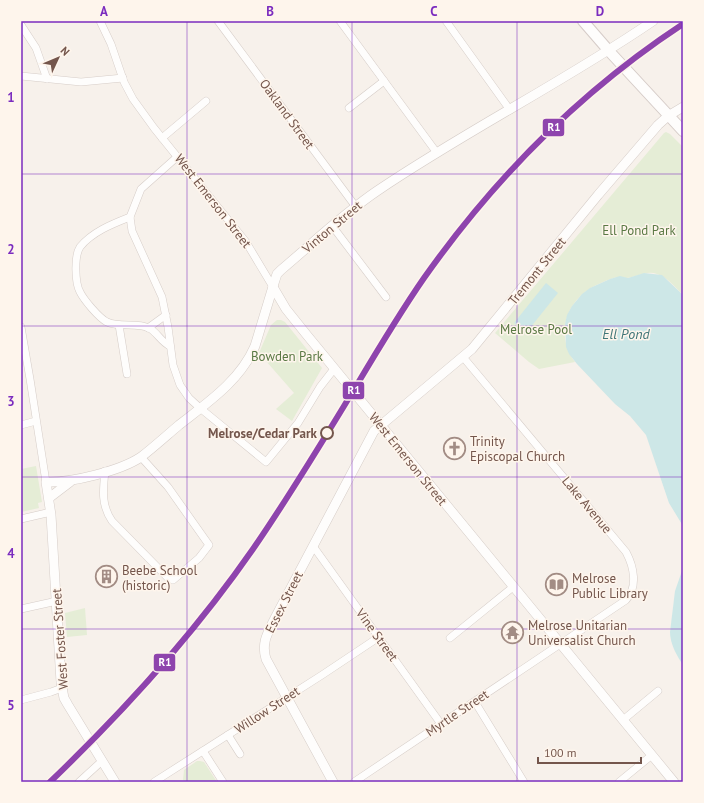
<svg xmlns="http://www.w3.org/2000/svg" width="704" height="803" font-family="'PT Sans',sans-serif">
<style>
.green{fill:#e5edd6}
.water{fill:#cde7e7}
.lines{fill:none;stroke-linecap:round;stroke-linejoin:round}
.minor-casing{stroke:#d6cdc8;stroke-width:8}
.tertiary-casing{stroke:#d6cdc8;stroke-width:10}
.secondary-casing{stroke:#d6ccc8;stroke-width:12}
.minor{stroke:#fefdfc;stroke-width:7}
.tertiary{stroke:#fefdfc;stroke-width:9}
.secondary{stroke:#fefdfc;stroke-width:10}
.rail-1-casing{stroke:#fef5ec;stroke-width:9}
.rail-1{stroke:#8e44ad;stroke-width:6}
.grid{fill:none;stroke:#7b2cbf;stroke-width:1;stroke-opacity:0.55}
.stop-dot{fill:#fef5ec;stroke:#74564c;stroke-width:2}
.labels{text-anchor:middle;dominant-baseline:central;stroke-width:3;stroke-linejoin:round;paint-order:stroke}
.street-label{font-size:13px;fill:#74564c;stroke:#fef5ec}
.park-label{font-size:13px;fill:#5a7944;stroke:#fef5ec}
.stop-label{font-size:13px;font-weight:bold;fill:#74564c;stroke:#fef5ec;text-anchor:end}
.poi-label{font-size:13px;fill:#74564c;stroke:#fef5ec;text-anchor:start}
.water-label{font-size:14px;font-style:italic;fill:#407678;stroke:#fef5ec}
.line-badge{stroke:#fef5ec;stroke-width:1.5}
.badge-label{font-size:11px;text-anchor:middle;font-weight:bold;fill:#fff}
.neatline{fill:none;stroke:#7b2cbf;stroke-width:1.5}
.grid-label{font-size:13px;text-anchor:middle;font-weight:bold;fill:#7b2cbf}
</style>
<rect width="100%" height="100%" fill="#f7f1eb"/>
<!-- green -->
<g class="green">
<path d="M666,132L670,134L683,147V295C676,288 667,277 657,274C647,270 637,277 627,278C622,278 626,277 621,277C615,277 607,280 601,283C568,296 553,332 575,362L539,369L529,362L495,333L664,133Z"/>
<polygon points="277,320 281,320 285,322 322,368 292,421 276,409 294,393 259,353 271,325"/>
<polygon points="36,466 42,502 38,503 39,508 21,512 21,469"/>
<polygon points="85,608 87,635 67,637 65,613"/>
<polygon points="197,761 200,761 204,762 217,782 187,782 183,780 184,770"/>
</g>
<!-- water -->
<g class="water">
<polygon points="644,273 662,275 683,295 683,526 669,503 646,435 630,416 615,404 577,364 569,354 566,347 565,324 567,315 572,306 582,294 590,288 610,279 620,276 628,278"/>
<polygon points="546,283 558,293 526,333 514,323"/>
<path d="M683,568V665C677,656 670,644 670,632L675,591Z"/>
</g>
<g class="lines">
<defs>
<g id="minor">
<polyline points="100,21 111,44 124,82 133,99 154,128 246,242 273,287"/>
<polyline points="218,21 356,207"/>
<polyline points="340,21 437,153"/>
<polyline points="446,21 510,110"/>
<polyline points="21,25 36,48 47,79"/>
<polyline points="21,76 81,82 123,78"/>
<polyline points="349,108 384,81"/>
<polyline points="162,138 206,101"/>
<polyline points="177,157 141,189 130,217 132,231 162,297 168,327 173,365 180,385 189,398 200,408 266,462 298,423 320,387 334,369"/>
<path d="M130,217C112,224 92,232 80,247C74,256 75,283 80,292C84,300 99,318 107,322C120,328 137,322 149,328C157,332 161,342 170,346"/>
<polyline points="333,227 386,297"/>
<polyline points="119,325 127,374"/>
<polyline points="21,327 30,379 46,482"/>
<polyline points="148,328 166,315"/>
<polyline points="21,425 36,421"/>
<path d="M105,471C103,490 101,505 112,521L167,577L173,580L199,558L209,545L168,487L141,457"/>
<polyline points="21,519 51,512"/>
<polyline points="313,546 441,724"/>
<polyline points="21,609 57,601"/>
<polyline points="450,638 513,587"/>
<polyline points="21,700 51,692 62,688"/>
<polyline points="475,702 524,782"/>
<polyline points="623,720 658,691"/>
<polyline points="228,735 240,754"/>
<polyline points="203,751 223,782"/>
<polyline points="79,782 102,761"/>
<polyline points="154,782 322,675 379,637"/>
<path d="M354,782L626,600C638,587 634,567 626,552L463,357"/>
<polyline points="619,782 652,755"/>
</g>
<g id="tertiary">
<polyline points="273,287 286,309 306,334 674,782"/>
<polyline points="49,498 70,482"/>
<path d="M115,782L68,705L64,698L61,682L51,515L46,482C71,483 120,471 141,457C154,447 166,436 179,425C207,403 240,381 255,346L275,280L277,274L281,270C313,243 343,214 377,191C467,130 564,82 653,21"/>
<path d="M333,782L266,659C261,643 268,632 275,618L374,431L472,349L598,195L658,125L668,116L683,107"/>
</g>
<polyline id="secondary" points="583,21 609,51 683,131"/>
</defs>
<!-- minor casing -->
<use href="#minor" class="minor-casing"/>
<!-- tertiary casing -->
<use href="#tertiary" class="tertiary-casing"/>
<!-- secondary casing -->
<use href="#secondary" class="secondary-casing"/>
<!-- minor -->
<use href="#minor" class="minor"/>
<!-- tertiary -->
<use href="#tertiary" class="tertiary"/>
<!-- secondary -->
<use href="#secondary" class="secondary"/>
<defs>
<path id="rail-1" d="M50,782C124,711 194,634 253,549C289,497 322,442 355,388C377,351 399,314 424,278C494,179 581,91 683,24"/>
</defs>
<!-- rail-1 casing -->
<use href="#rail-1" class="rail-1-casing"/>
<!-- rail-1 -->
<use href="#rail-1" class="rail-1"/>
</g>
<!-- grid -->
<path class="grid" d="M187,21V782M352,21V782M517,21V782M21,174H683M21,326H683M21,477H683M21,629H683"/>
<!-- icons -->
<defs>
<symbol id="church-ring" viewBox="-11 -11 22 22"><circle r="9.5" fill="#fef5ec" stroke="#a28c84" stroke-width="1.5"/><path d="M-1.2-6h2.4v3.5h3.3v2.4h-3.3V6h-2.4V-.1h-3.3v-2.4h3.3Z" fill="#a28c84"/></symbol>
<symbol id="building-ring" viewBox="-11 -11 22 22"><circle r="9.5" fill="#fef5ec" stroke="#a28c84" stroke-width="1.5"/><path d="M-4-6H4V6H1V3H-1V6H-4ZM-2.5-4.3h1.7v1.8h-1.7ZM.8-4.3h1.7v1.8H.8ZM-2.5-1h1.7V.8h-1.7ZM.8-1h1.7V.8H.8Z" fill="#a28c84"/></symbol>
<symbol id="library-ring" viewBox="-11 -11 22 22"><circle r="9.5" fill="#fef5ec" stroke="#a28c84" stroke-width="1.5"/><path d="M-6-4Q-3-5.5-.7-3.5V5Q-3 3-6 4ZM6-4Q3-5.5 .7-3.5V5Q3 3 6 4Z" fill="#a28c84"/></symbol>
<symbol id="temple-ring" viewBox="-11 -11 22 22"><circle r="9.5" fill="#fef5ec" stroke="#a28c84" stroke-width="1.5"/><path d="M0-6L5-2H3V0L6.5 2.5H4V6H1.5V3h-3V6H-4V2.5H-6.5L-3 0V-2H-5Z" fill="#a28c84"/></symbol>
</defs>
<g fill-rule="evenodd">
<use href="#church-ring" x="442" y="436" width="25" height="25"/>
<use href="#building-ring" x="94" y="564" width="25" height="25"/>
<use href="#library-ring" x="544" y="572" width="25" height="25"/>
<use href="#temple-ring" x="500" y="620" width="25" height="25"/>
</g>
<!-- markers -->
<circle class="stop-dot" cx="327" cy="433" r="6"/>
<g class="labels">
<!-- street labels -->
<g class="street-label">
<text transform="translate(287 114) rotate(54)">Oakland Street</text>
<text transform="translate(213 201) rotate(52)">West Emerson Street</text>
<text transform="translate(332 227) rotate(-40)">Vinton Street</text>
<text transform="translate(537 271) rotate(-51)">Tremont Street</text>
<text transform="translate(408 459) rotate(51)">West Emerson Street</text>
<text transform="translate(587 505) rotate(50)">Lake Avenue</text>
<text transform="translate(284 602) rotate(-63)">Essex Street</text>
<text transform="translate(377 635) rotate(54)">Vine Street</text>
<text transform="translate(60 639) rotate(-94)">West Foster Street</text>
<text transform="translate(267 710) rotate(-33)">Willow Street</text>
<text transform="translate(457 713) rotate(-34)">Myrtle Street</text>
</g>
<!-- park labels -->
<g class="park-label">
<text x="639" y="230">Ell Pond Park</text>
<text x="536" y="329">Melrose Pool</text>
<text x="287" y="356">Bowden Park</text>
</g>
<!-- stop labels -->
<g class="stop-label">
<text x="317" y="433">Melrose/Cedar Park</text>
</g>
<!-- poi labels -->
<g class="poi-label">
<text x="470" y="441">Trinity<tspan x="470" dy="15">Episcopal Church</tspan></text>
<text x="122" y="570">Beebe School<tspan x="122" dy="15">(historic)</tspan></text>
<text x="572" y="578">Melrose<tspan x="572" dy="15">Public Library</tspan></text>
<text x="528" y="625">Melrose Unitarian<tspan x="528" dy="15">Universalist Church</tspan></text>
</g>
<!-- water labels -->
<g class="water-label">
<text x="626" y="334">Ell Pond</text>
</g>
</g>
<g class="line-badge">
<rect x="542" y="118" width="23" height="19" rx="4" fill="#8e44ad"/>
<rect x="342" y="381" width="23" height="19" rx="4" fill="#8e44ad"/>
<rect x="153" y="653" width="23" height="19" rx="4" fill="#8e44ad"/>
</g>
<g class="badge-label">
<text x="554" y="131">R1</text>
<text x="354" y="394">R1</text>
<text x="165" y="666">R1</text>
</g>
<!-- border -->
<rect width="704" height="803" fill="none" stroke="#fef5ec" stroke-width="44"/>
<!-- north arrow -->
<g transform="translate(58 58) rotate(46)" stroke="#fef5ec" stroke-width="3" paint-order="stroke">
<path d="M0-3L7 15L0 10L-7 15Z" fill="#74564c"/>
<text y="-6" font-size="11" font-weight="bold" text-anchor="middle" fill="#74564c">N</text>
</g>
<!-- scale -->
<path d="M538 757v6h103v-6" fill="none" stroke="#74564c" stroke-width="2"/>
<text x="544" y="757" font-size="12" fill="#74564c" stroke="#fef5ec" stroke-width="3" paint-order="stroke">100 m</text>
<rect x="22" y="22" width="660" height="759" class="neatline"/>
<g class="grid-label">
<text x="104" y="16">A</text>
<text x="270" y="16">B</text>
<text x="434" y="16">C</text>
<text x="600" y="16">D</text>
<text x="11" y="102">1</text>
<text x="11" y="254">2</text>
<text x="11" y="406">3</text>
<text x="11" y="558">4</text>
<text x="11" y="710">5</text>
</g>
</svg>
